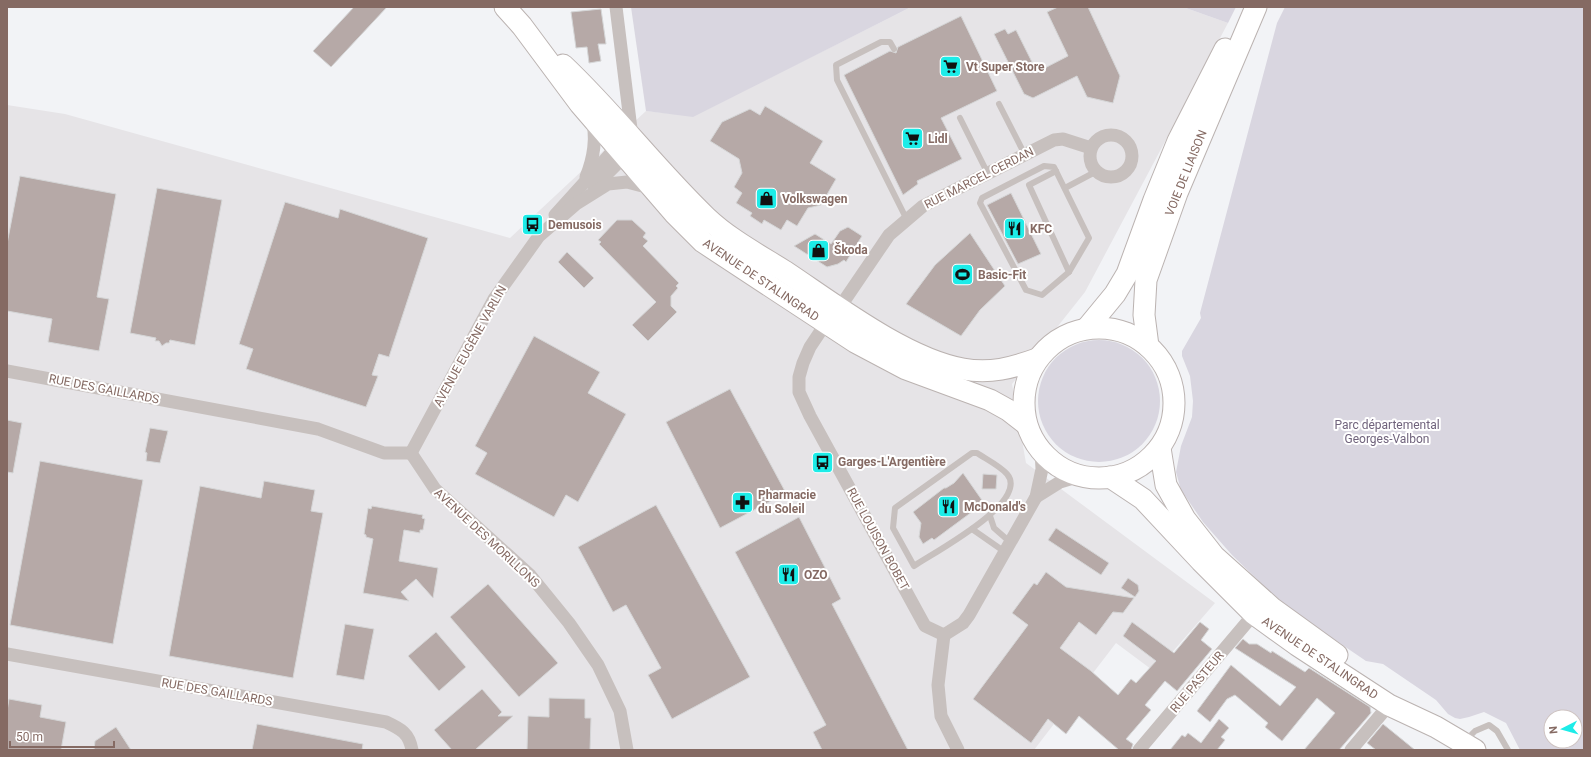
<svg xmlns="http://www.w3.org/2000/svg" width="1591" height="757" font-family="Roboto,sans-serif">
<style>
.built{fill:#e6e4e7}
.green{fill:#d9d6e0;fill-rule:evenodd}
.building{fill:#b6a9a7;stroke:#d5d6d7}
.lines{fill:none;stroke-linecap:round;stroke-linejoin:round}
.primary-casing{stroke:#bbb3b1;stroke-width:23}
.lane{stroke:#c7c0be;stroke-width:6}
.street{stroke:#c7c0be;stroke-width:13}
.primary{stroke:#fff;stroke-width:21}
.labels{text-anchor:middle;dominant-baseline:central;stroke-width:4;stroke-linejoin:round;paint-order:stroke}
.poi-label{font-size:12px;font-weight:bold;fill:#856a63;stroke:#fff;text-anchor:start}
.street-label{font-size:12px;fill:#856a63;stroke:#fff}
.park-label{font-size:12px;fill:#70637c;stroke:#fff}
</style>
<rect width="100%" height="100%" fill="#f2f3f6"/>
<!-- built -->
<polygon class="built" points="911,7 1183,7 1228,23 1085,292 1012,384 1026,463 1215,603 1155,672 1116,643 1034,750 7,750 7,105 65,114 510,238 646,111 693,116"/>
<!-- green -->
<g class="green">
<polygon points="631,7 911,7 693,117 646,111"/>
<polygon points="1183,7 1236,7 1228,23"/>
<path d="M1285,7H1584V750H1520L1506,723L1484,712L1469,717L1460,719L1455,718L1448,714L1436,700L1383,664L1366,661L1297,614L1271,593L1232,555L1203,522L1181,490L1176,472L1181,446L1192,417L1193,401L1190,376L1182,356V351L1201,318L1200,313L1277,23ZM1551,717H1575V741H1551Z"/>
<circle cx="1099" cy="401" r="61"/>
</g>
<!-- building -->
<g class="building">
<polygon points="354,7 387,7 331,67 313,51"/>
<polygon points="1058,7 1088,7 1120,76 1113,103 1087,97 1077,76 1033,98 1024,94 994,34 1005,29 1008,34 1016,30 1037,72 1068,56 1047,12"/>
<polygon points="601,9 606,44 598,44 601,61 589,63 587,47 576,48 571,12"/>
<polygon points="961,16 997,91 941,118 962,159 917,181 918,184 903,195 844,75 890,51 896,53 898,47"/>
<polygon points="765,106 823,141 810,163 836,179 821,205 808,208 797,226 787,220 781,230 764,220 762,224 750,216 752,213 736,203 742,193 734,187 742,173 739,159 710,141 722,122 750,109 760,115"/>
<polygon points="20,176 116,194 97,297 109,299 99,351 48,342 52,319 7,311 7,244"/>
<polygon points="157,188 222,200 195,345 170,340 169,343 166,343 162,346 159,341 155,341 156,338 130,333"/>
<polygon points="1011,193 1041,254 1018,264 987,205"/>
<polygon points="285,202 338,218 340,209 428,238 389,357 379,354 372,375 378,376 366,407 246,369 253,349 239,344"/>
<polygon points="617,220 632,220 646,233 643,237 648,241 643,246 679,283 676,286 678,288 671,296 671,306 677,312 648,341 632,325 656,302 599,244 601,242 598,240"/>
<polygon points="848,227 862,236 846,262 844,260 838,264 827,267 794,246 815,234 831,244 840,231"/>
<polygon points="970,233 1005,286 980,310 961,336 906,304 935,265"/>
<polygon points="567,252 594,278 584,288 558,262"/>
<polygon points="534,336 600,372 588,393 626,414 578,502 566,495 554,517 475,474 487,453 475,446"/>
<polygon points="730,389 786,493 720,528 666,422"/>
<polygon points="7,420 22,423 13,473 7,472"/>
<polygon points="150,428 168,431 160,463 146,461 147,453 145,452"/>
<polygon points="40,461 143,480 113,644 10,625"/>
<polygon points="963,473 984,503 934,540 932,538 923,544 919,537 921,523 913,512 944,488 946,488 954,483"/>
<polygon points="983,474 997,475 996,489 982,489"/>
<polygon points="264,481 315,490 311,511 323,513 293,678 169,656 200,486 261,498"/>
<polygon points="656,505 750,677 672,719 648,675 661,668 626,605 613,612 578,547"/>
<polygon points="372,506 423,515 422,518 425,519 423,530 420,530 420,533 404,530 399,561 438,568 433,598 416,579 401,592 409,601 363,593 373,539 366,537 366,535 364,534 368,508 371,509"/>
<polygon points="799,517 841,599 832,604 908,750 822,750 813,732 826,725 735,552"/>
<polygon points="1056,528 1109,563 1101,575 1048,540"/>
<polygon points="1046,572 1066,587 1134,598 1123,613 1113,612 1096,635 1079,622 1060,648 1091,671 1118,695 1131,679 1136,683 1156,661 1123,636 1132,622 1174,653 1200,622 1209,629 1201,640 1212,649 1177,691 1165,681 1145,705 1151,710 1126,739 1133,744 1131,750 1119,750 1079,716 1066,734 1048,719 1031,743 973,699 1028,625 1012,613 1034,583 1037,585"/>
<polygon points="1128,578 1138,585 1139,591 1135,597 1121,588"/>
<polygon points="488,584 558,663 519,697 450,617"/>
<polygon points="345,624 374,629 364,680 336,675"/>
<polygon points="436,632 466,667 439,691 408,656"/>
<polygon points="1243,639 1249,644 1257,644 1271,653 1272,651 1305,672 1309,668 1370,707 1371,713 1339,750 1304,750 1335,713 1317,698 1282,741 1265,727 1268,723 1235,695 1227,699 1210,722 1197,711 1231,665 1280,706 1296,687 1235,648"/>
<polygon points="482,689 502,712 498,716 513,716 475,750 452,750 434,730"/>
<polygon points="549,698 585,699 585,718 591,718 590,750 527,750 528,716 549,717"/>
<polygon points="9,699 42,705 40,717 66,722 61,750 7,750 7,711"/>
<polygon points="1219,719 1229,728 1221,737 1225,740 1217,750 1170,750 1182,735 1185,737 1188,733 1201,743"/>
<polygon points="257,724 363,744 362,750 252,750"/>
<polygon points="1383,724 1415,750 1376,750 1367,743"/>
<polygon points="116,727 131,750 94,750 95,741"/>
</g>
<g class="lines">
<defs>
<g id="primary">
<polyline points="505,7 522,26 580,104 674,213 703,242 855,342 906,369 990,400 1008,410 1026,424"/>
<path d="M563,65C614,113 656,169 706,217C729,239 759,255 786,272C834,304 906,359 963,369C990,374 1012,368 1037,359"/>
<circle cx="1099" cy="403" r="75"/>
<polyline points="1087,328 1115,294 1127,274 1154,200 1178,141 1225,49"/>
<polyline points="1148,346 1144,315 1146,280 1177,193 1256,7"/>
<polyline points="1160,448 1166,485 1185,519 1214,556 1272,608 1337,655"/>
<polyline points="1110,477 1143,499 1201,561 1254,614 1297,645 1389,705 1436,727 1475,750"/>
</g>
</defs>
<!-- primary casing -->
<use href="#primary" class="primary-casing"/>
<!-- lane -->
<g class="lane">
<polyline points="894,49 890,42 881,42 836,65 837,80 907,220"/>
<polyline points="999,104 1025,155"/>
<polyline points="960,118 988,174"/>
<polygon points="1044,166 1054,167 1089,238 1069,272 1042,295 1026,290 980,203 982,198"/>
<polyline points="1056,171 1029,185 1069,272"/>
<polyline points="1065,188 1097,171"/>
<path d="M972,453H977C986,459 1000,466 1007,474C1031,502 931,554 914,566L893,528L895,508Z"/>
<polyline points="990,516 994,528 1010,542"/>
<polyline points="972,529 1005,552"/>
<polyline points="1466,740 1475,731 1489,725 1497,731 1508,750"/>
</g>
<!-- street -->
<g class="street">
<circle cx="1111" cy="156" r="21"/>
<path d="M586,177C593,160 598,136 591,118"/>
<polyline points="594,187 625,156 631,129 616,7"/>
<polyline points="555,215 621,142"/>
<polyline points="7,371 318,429 384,453 411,453"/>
<polyline points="411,453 494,299 539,236 576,204 608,184 627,182 650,188"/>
<polyline points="411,453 435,489 530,575 569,623 598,665 620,711 627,750"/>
<polyline points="1036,497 1060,482 1080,476"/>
<polyline points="944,635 925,626 810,416 799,392 799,377 803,363 810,347 826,323 840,307 889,235 923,206 1054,140 1063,139 1091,148"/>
<polyline points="944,635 963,623 969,615 1036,497 1042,469 1041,451"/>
<polyline points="944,635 938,685 941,716 958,750"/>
<path d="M7,654L386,722C401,729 409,733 412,750"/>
<polyline points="1139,750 1254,614"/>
<polyline points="1351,750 1389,705"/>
</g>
<!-- primary -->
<use href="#primary" class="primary"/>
</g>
<!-- icons -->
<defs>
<symbol id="supermarket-square" viewBox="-11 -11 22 22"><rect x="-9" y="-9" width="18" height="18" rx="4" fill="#1dece8" stroke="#fff"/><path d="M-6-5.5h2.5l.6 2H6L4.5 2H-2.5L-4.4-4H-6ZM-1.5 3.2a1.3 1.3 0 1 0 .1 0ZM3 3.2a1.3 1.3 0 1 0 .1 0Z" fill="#111"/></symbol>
<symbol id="shop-square" viewBox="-11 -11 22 22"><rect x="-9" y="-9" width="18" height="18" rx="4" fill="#1dece8" stroke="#fff"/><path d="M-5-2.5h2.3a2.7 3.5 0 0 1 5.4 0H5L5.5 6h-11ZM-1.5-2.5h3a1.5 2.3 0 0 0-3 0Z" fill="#111"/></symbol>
<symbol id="bus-square" viewBox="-11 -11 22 22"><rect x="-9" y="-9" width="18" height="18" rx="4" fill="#1dece8" stroke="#fff"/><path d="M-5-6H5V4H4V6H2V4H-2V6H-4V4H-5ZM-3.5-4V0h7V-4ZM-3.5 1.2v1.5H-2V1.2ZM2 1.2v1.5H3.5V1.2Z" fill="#111"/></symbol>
<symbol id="restaurant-square" viewBox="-11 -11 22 22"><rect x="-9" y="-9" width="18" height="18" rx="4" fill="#1dece8" stroke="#fff"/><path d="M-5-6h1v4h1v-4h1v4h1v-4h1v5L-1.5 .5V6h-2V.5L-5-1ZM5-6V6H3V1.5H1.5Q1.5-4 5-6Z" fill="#111"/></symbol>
<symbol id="stadium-square" viewBox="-11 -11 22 22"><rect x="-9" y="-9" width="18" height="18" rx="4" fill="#1dece8" stroke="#fff"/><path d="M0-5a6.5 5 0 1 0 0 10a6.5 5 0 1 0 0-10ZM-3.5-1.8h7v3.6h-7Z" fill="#111"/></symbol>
<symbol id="pharmacy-square" viewBox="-11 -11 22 22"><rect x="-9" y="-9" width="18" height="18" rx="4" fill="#1dece8" stroke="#fff"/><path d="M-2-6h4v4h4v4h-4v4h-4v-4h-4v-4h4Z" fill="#111"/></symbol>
</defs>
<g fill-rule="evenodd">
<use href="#supermarket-square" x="938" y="54" width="25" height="25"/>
<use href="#supermarket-square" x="900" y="126" width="25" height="25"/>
<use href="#shop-square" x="754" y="186" width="25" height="25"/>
<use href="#bus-square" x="520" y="212" width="25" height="25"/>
<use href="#restaurant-square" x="1002" y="216" width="25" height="25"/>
<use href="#shop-square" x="806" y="238" width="25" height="25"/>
<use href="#stadium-square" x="950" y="262" width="25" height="25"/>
<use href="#bus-square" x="810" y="450" width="25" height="25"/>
<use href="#pharmacy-square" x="730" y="490" width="25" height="25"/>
<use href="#restaurant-square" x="936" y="494" width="25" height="25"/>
<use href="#restaurant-square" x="776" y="562" width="25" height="25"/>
</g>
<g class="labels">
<!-- poi labels -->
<g class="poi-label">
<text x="966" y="67">Vt Super Store</text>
<text x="928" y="139">Lidl</text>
<text x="782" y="199">Volkswagen</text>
<text x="548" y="225">Demusois</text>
<text x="1030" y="229">KFC</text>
<text x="834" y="250">Škoda</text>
<text x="978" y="275">Basic-Fit</text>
<text x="838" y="462">Garges-L'Argentière</text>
<text x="758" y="495">Pharmacie<tspan x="758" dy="14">du Soleil</tspan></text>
<text x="964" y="507">McDonald's</text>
<text x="804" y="575">OZO</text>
</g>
<!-- street labels -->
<g class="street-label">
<text transform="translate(1186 173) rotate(-68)">VOIE DE LIAISON</text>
<text transform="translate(979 178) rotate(-27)">RUE MARCEL CERDAN</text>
<text transform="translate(761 280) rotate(34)">AVENUE DE STALINGRAD</text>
<text transform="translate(470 346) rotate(-61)">AVENUE EUGÈNE VARLIN</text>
<text transform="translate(104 389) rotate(11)">RUE DES GAILLARDS</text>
<text transform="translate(487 538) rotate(43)">AVENUE DES MORILLONS</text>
<text transform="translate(878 539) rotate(61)">RUE LOUISON BOBET</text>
<text transform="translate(1320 658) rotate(34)">AVENUE DE STALINGRAD</text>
<text transform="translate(1197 682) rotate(-50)">RUE PASTEUR</text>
<text transform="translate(217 692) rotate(10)">RUE DES GAILLARDS</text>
</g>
<!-- park labels -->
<g class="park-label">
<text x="1387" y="425">Parc départemental<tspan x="1387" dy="14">Georges-Valbon</tspan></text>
</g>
</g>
<!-- border -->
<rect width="1591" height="757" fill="none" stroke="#856a63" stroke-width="16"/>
<!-- north arrow -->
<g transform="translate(1563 729) rotate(264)"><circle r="19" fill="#ffffff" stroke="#cec3c1"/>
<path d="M0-3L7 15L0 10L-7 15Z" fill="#1dece8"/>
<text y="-6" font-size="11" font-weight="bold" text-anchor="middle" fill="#856a63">N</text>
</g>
<!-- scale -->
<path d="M10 741v6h104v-6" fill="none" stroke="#856a63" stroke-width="2"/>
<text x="16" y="741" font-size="12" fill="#856a63" stroke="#ffffff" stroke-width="3" paint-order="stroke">50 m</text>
</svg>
